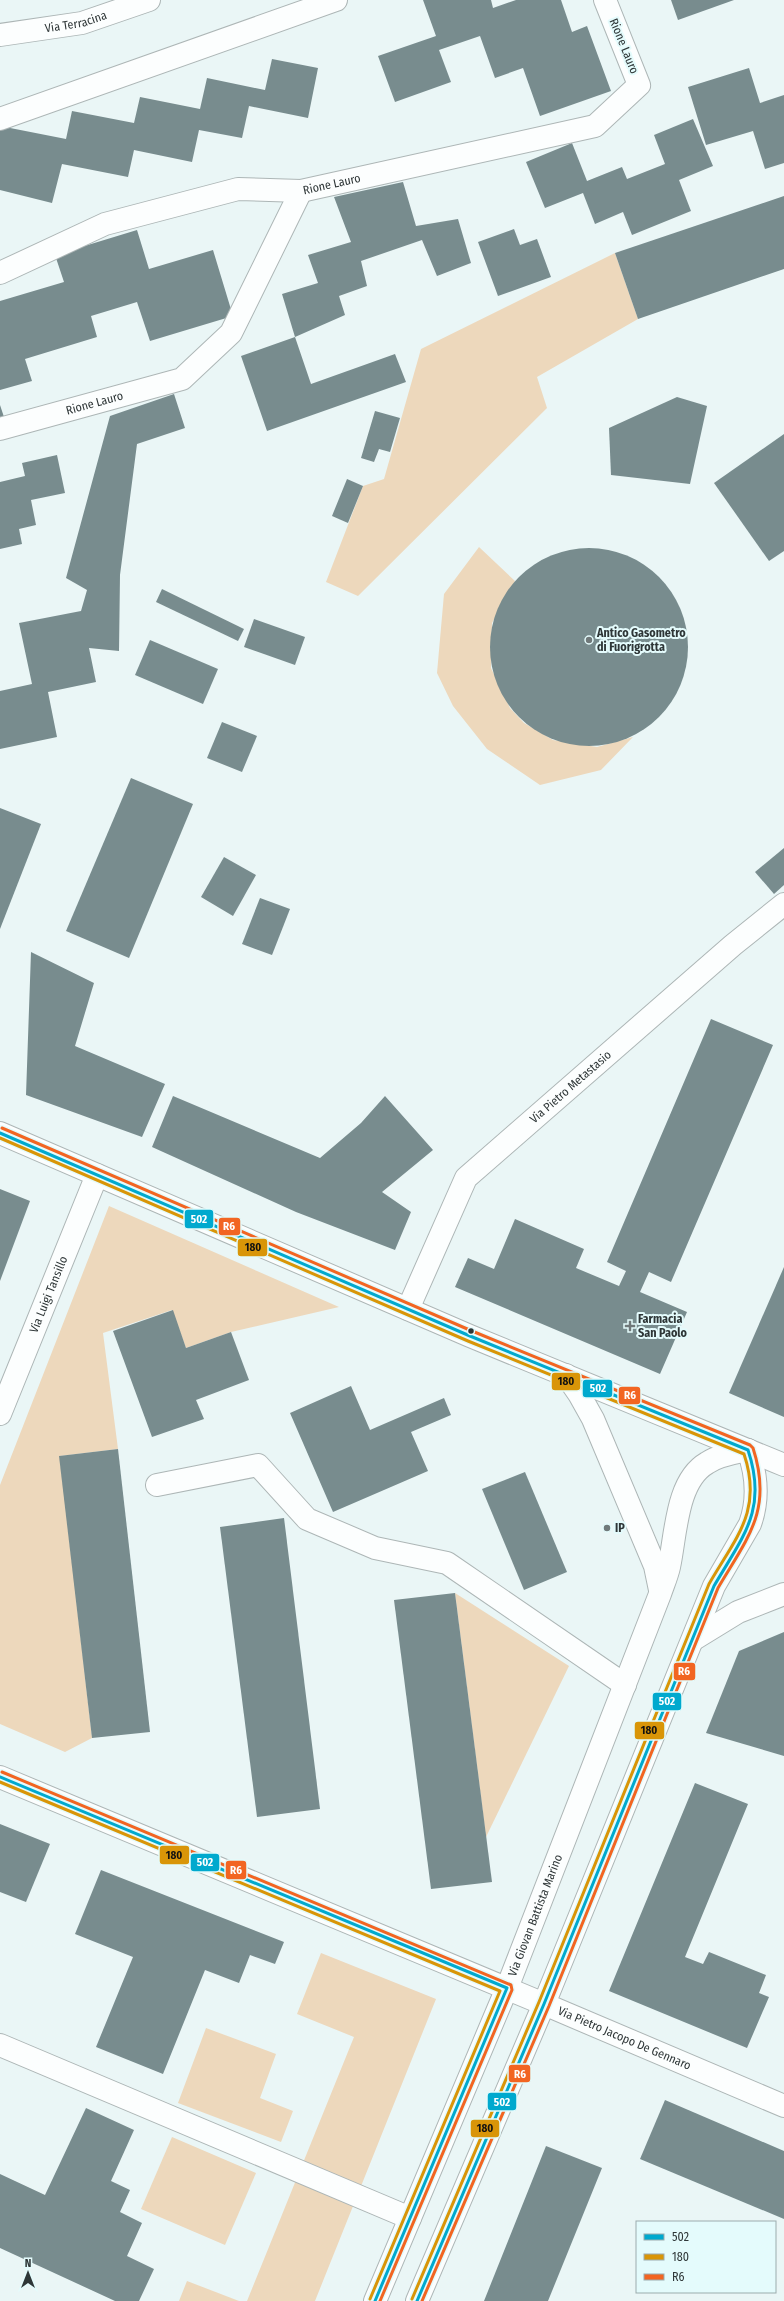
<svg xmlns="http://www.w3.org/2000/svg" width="784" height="2301" font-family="'Fira Sans Condensed',sans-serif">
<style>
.green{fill:#edd8bc}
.building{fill:#788c8e}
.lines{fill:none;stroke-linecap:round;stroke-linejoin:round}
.minor-casing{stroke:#adb6b6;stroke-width:24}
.major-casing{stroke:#adb6b6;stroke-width:24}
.minor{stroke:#fcfefe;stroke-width:22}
.major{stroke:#fcfefe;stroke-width:22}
.bus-1-casing{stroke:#e4fbfc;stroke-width:6}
.bus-2-casing{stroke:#e4fbfc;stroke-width:6}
.bus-3-casing{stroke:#e4fbfc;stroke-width:6}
.bus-1{stroke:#00a9ce;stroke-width:3}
.bus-2{stroke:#d99508;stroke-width:3}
.bus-3{stroke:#f26522;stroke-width:3}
.poi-dot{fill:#70797a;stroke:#e4fbfc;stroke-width:1.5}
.bus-dot{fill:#2e3637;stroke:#e4fbfc;stroke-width:1.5}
.labels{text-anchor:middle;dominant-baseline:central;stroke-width:4;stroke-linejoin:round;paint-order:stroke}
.street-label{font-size:12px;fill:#2e3637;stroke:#e4fbfc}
.poi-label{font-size:12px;font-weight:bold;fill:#2e3637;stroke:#e4fbfc;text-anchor:start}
.line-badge{stroke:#e4fbfc;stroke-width:1.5}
.badge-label{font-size:11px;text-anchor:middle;font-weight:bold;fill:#fff}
.pale-badge-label{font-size:11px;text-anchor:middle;font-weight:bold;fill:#111}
</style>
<rect width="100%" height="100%" fill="#eaf6f6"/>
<!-- green -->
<g class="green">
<polygon points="615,253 638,319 537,377 547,408 358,596 326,582 363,486 384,479 421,349"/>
<polygon points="479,547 515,581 492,623 491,668 510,708 524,723 553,740 597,747 633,737 601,770 540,785 487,749 453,706 437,673 444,594"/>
<polygon points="109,1206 339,1307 231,1332 186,1348 172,1310 103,1333 118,1449 60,1456 92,1738 65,1752 0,1724 0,1485"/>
<polygon points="455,1593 569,1666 486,1837"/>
<polygon points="321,1953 436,1999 315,2301 247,2301 354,2037 297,2014"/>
<polygon points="206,2028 276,2054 260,2098 293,2111 281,2142 178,2103"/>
<polygon points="172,2137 256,2173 225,2245 141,2209"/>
<polygon points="187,2281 239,2301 179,2301"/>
</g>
<!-- building -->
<g class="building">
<polygon points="423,0 491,0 493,8 516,0 561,0 572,32 587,26 611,91 540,116 523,68 495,78 480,36 439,50 451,82 395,102 378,56 436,36"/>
<polygon points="671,0 734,0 678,20"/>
<polygon points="272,59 318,68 308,118 249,106 242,138 199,130 192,162 134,150 128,177 62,164 52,203 0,190 0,126 66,139 72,111 134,123 140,97 200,109 207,78 265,90"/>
<polygon points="749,68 760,103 784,95 784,163 765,169 753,131 706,145 688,87"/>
<polygon points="693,119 713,166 679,180 691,211 632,235 623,212 595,224 583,193 545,208 526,162 572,143 587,181 622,167 627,179 665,164 654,135"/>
<polygon points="403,182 416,226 458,219 471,263 437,276 422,240 361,261 367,286 339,296 345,315 295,337 282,294 318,283 308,255 351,242 334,197"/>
<polygon points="784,196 784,269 638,319 615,253"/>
<polygon points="514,229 520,245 537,239 551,277 498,296 478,242"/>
<polygon points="137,230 149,269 213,250 233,316 150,341 137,302 91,316 97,337 25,359 32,381 0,390 0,301 64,282 55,255"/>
<polygon points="295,337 311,384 395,354 406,382 267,431 241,356"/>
<polygon points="174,394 185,428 137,444 120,575 119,651 89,648 96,682 48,692 57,737 0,749 0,691 32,684 19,623 81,611 87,590 66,578 110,416"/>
<polygon points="677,397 707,406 690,484 611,475 609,428"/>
<polygon points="0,405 5,420 0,422"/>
<polygon points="375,411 400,418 390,452 379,449 374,462 361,458"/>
<polygon points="784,434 784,551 769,561 714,483"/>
<polygon points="57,455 65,493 31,500 36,525 19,529 22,544 0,549 0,482 25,476 22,463"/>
<polygon points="347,479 363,486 348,523 332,516"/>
<circle cx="589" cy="647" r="99"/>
<polygon points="162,589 244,629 238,641 156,602"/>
<polygon points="254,619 305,637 295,665 244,647"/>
<polygon points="150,640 218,669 203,704 135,675"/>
<polygon points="222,722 257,736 242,772 207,758"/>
<polygon points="131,778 193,804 129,958 66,931"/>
<polygon points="0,808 41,824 0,929"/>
<polygon points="784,848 784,885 774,894 755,872"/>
<polygon points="224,857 256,875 233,916 201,897"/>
<polygon points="260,898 290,909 272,955 242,944"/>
<polygon points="31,952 94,983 75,1046 165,1084 142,1137 26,1095"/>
<polygon points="711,1019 773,1045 671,1282 649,1272 640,1292 687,1312 660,1374 455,1287 468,1258 494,1269 515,1219 584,1249 576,1268 619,1286 626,1271 607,1262"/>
<polygon points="173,1096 320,1158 361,1123 385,1096 433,1150 382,1192 411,1212 395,1250 296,1212 152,1147"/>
<polygon points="0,1189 30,1201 0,1281"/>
<polygon points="784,1267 784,1417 729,1393"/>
<polygon points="173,1310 186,1348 231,1332 249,1380 196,1400 204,1419 152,1437 113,1331"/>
<polygon points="351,1386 370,1430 444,1398 451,1415 411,1432 428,1471 333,1512 290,1413"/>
<polygon points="118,1449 150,1732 92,1738 59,1456"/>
<polygon points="525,1472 567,1572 524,1590 482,1489"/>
<polygon points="284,1518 320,1809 257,1817 220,1527"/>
<polygon points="455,1593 492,1882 431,1889 394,1600"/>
<polygon points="784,1632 784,1756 706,1733 739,1651"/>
<polygon points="695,1783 748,1804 685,1957 703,1964 709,1952 766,1975 759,1993 769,1997 747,2048 609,1991"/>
<polygon points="0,1824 50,1844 26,1902 0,1892"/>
<polygon points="101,1870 284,1942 275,1964 250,1955 239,1983 205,1970 163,2074 96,2047 133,1957 75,1934"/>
<polygon points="665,2100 784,2151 784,2219 640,2159"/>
<polygon points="86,2108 134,2130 111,2181 130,2190 120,2212 142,2223 127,2256 154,2269 139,2301 115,2301 0,2248 0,2174 45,2195"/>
<polygon points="546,2146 602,2168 548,2301 484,2301"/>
</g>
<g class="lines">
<defs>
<g id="minor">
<polyline points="0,119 336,0"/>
<path id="s1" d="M0,273L105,224L238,189L301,191L595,126L639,85L605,0"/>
<path id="s2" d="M0,429L182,379L231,333L301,191"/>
<polyline points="0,1133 470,1336 784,1465"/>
<path id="s3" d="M408,1309L466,1178L733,945L784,904"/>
<polyline points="566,1375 579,1394 593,1419 655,1566 660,1590"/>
<path id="s4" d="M0,1414L97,1175"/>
<path id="s5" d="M748,1450C757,1475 759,1499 750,1524L714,1586L544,2004L784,2106"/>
<polyline points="157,1485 258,1465 307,1519 375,1548 447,1563 625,1685"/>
<polyline points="694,1639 738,1612 784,1594"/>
<path id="s6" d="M507,1988L660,1594C663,1585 667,1576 669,1567C676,1535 676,1481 707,1463C719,1455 734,1453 748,1450"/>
<polyline points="0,2045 410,2218"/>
</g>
<g id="major">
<path id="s7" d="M0,35L82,23L149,0"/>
<polyline points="0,1777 544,2004 417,2301"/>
<polyline points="375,2301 507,1988"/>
</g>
</defs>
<!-- minor casing -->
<use href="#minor" class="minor-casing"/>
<!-- major casing -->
<use href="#major" class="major-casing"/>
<!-- minor -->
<use href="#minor" class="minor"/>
<!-- major -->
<use href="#major" class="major"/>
<defs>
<g id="bus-1">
<path d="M0,1133L470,1336L748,1450C768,1510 743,1536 714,1586L544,2004L417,2301"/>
<polyline points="0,1777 507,1988 375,2301"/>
</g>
<g id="bus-2">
<path d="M0,1138L468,1341L744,1454C763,1511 736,1537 709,1584L539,2002L412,2299"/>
<polyline points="0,1782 500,1991 370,2299"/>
</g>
<g id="bus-3">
<path d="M2,1128L472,1331L750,1445L753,1448C773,1510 748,1537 718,1588L549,2006L422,2301"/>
<polyline points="2,1772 511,1985 512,1990 380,2301"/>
</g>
</defs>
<!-- bus-1 casing -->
<use href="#bus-1" class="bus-1-casing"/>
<!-- bus-2 casing -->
<use href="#bus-2" class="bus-2-casing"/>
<!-- bus-3 casing -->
<use href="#bus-3" class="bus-3-casing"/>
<!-- bus-1 -->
<use href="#bus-1" class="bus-1"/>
<!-- bus-2 -->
<use href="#bus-2" class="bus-2"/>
<!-- bus-3 -->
<use href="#bus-3" class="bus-3"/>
</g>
<!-- markers -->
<g class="poi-dot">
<circle cx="589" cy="640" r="4"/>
<path d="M628 1320h4v4h4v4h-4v4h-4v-4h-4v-4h4z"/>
<circle cx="607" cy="1528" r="4"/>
</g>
<circle class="bus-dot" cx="471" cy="1331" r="3.5"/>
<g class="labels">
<!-- street labels -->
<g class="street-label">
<text stroke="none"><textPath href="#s7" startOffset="77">Via Terracina</textPath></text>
<text transform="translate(624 46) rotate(68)">Rione Lauro</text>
<text stroke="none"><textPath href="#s1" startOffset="348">Rione Lauro</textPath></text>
<text stroke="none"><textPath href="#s2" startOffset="98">Rione Lauro</textPath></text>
<text stroke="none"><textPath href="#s3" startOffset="282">Via Pietro Metastasio</textPath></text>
<text stroke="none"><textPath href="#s4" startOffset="129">Via Luigi Tansillo</textPath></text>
<text stroke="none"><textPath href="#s6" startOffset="78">Via Giovan Battista Marino</textPath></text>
<text stroke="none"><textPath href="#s5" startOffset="686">Via Pietro Jacopo De Gennaro</textPath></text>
</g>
<!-- poi labels -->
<g class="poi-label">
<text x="597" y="633">Antico Gasometro<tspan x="597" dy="14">di Fuorigrotta</tspan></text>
<text x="638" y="1319">Farmacia<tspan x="638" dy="14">San Paolo</tspan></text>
<text x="615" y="1528">IP</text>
</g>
</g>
<g class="line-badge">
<rect x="184" y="1209" width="30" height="20" rx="4" fill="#00a9ce"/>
<rect x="218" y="1217" width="23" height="19" rx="4" fill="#f26522"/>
<rect x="237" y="1238" width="31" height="19" rx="4" fill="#d99508"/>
<rect x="551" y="1372" width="30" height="19" rx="4" fill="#d99508"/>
<rect x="582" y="1379" width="31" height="19" rx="4" fill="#00a9ce"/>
<rect x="618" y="1386" width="23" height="19" rx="4" fill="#f26522"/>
<rect x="673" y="1662" width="23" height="19" rx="4" fill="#f26522"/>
<rect x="652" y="1692" width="30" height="19" rx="4" fill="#00a9ce"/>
<rect x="634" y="1721" width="31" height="19" rx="4" fill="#d99508"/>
<rect x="159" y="1845" width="31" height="20" rx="4" fill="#d99508"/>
<rect x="190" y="1853" width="30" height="19" rx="4" fill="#00a9ce"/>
<rect x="225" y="1860" width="22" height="20" rx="4" fill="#f26522"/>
<rect x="508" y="2064" width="23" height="19" rx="4" fill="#f26522"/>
<rect x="487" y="2092" width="30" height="19" rx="4" fill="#00a9ce"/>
<rect x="470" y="2119" width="30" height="19" rx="4" fill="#d99508"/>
</g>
<g class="badge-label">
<text x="199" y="1223">502</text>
<text x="229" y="1230">R6</text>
<text x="598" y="1392">502</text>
<text x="630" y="1399">R6</text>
<text x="684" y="1675">R6</text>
<text x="667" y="1705">502</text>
<text x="205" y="1866">502</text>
<text x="236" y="1874">R6</text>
<text x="520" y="2078">R6</text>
<text x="502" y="2106">502</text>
</g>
<g class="pale-badge-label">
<text x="253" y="1251">180</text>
<text x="566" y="1385">180</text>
<text x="649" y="1734">180</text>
<text x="174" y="1859">180</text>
<text x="485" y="2132">180</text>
</g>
<!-- legend -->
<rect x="636" y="2221" width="140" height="72" fill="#e4fbfc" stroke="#9bacad"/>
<rect x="644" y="2234" width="20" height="6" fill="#00a9ce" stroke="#9bacad"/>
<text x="672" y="2241" font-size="12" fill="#2e3637">502</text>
<rect x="644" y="2254" width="20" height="6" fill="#d99508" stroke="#9bacad"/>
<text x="672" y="2261" font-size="12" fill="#2e3637">180</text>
<rect x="644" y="2274" width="20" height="6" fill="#f26522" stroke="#9bacad"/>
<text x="672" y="2281" font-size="12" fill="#2e3637">R6</text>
<!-- north arrow -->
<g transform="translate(28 2273)" stroke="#e4fbfc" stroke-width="3" paint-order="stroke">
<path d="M0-3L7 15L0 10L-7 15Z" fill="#2e3637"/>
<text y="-6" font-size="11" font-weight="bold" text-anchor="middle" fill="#2e3637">N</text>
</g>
</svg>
